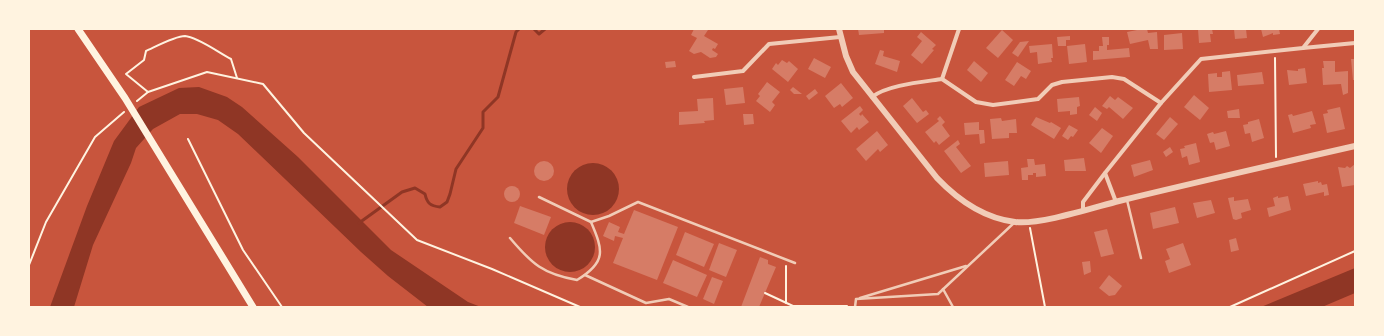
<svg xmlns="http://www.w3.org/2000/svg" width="1384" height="336" font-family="Jost,sans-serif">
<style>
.water{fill:#8f3625}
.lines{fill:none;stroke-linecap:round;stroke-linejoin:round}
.stream{stroke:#8f3625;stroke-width:3}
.building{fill:#d67c66}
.path{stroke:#fff3e0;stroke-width:2}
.service{stroke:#f1ccb7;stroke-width:2.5}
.minor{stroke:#f1ccb7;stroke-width:4}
.tertiary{stroke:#f1ccb7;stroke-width:6}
.primary{stroke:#fff3e0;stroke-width:7}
</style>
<rect width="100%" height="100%" fill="#c8553d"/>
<!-- water -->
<g class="water">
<polygon points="199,87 227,97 242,107 298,157 391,250 468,302 481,307 428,307 388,276 361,252 238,134 218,120 197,114 180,114 153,129 136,148 131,163 93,245 74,307 50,307 87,206 114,141 139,107 179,88"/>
<circle cx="593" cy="189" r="26"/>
<circle cx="570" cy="247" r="25"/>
<polygon points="1355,268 1355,293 1322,307 1261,307"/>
</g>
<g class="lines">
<!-- stream -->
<g class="stream">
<polyline points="534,29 539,34 545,29"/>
<path d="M359,223L402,192L415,188L425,194C427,203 430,206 440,207L447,202L450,194L456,169L483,128V112L498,97L516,32L519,29"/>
</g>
</g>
<!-- building -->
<g class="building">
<polygon points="694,29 708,30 704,36 718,44 715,49 713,48 712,50 718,54 716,57 710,58 701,52 694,54 689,51 697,38 691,35"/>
<polygon points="858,29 884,29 884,33 859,35"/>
<polygon points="1142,29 1147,29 1148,33 1157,32 1158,49 1150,49 1148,40 1130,44 1127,32"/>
<polygon points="1198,29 1212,29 1213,34 1210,34 1211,42 1199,43"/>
<polygon points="1234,29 1246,29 1247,38 1235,39"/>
<polygon points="1261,29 1279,29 1280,34 1273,35 1273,33 1263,37"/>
<polygon points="1002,30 1013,40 998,58 986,48"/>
<polygon points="921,32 936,45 932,49 934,50 922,64 911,55 922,41 917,37"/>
<polygon points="1182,33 1183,49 1164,50 1164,35"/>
<polygon points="1070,36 1070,40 1066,40 1066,46 1058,46 1057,37"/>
<polygon points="1102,37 1109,37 1109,45 1107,45 1107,50 1129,48 1130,57 1093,60 1093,51 1099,51 1099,46 1103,46"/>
<polygon points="1029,41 1018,57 1012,53 1020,42"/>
<polygon points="1052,44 1053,58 1051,58 1052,62 1038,64 1037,52 1030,53 1029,46"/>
<polygon points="1085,44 1087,62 1069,64 1067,46"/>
<polygon points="880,50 884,51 883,56 900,61 897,72 875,64"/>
<polygon points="814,58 831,67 825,78 808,69"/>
<polygon points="1351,59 1355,59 1355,80 1353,80"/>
<polygon points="782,60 787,63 789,61 798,69 788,82 772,69 776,63 778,65"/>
<polygon points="675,61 676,67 666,68 665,62"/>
<polygon points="974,61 988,73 981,82 967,70"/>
<polygon points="1323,61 1335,61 1335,72 1348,71 1348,93 1343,95 1341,84 1323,85 1322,68 1324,68"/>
<polygon points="1017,62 1031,71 1026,79 1021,76 1014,86 1005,80"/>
<polygon points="1305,68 1307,83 1289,85 1287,70 1298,71 1298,69"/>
<polygon points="1230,71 1232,90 1209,92 1208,74 1217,73 1217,77 1222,77 1222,72"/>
<polygon points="1262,72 1264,84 1238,86 1237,75"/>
<polygon points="767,82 780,92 772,102 775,105 770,112 756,101 760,96 758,94"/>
<polygon points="841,83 853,98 842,107 840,104 834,108 825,96"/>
<polygon points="743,87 745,103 726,105 724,89"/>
<polygon points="793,87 802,94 794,94 790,90"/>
<polygon points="815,89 818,93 809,100 806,96"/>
<polygon points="1194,95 1209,108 1200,120 1184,107"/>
<polygon points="1110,96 1115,100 1118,97 1133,108 1123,119 1109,107 1107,109 1102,106"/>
<polygon points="1079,97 1080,106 1077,107 1077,114 1070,115 1070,111 1058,112 1057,99"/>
<polygon points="713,98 714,120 704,121 705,123 679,125 679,112 698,111 697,99"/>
<polygon points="912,98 923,112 926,110 929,114 917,123 903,106"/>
<polygon points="860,106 863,110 859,114 861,116 862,114 869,122 859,130 857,127 851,133 841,121"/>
<polygon points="1095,107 1102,113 1097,121 1089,115"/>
<polygon points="1340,107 1345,129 1327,133 1323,114 1328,113 1327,110"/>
<polygon points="1239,109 1240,118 1228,118 1227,111"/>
<polygon points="1312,111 1316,124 1310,125 1311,128 1293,133 1288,115 1292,114 1293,116"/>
<polygon points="743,114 753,114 754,124 744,125"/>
<polygon points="940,116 945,122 942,125 950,136 939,145 936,141 934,143 925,132 939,121 937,119"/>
<polygon points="1036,117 1050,123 1051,122 1061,128 1054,139 1031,125"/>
<polygon points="1170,117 1178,124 1164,140 1156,134"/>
<polygon points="1001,118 1002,121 1016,119 1017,133 1009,133 1009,138 992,139 990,119"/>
<polygon points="1259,119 1264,138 1252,142 1250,133 1245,134 1243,125 1248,124 1248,122"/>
<polygon points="979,122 979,130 984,130 985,143 980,144 979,134 965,135 964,123"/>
<polygon points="1069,125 1078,130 1073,137 1071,136 1068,140 1062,136"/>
<polygon points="1102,128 1113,136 1101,153 1089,143"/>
<polygon points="877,131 888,145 880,152 878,149 866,161 856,149"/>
<polygon points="1226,131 1230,146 1216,150 1214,142 1210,143 1207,134 1213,132 1214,134"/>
<polygon points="958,140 960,144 956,147 971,166 961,173 944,151"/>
<polygon points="1196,143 1200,162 1189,165 1187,156 1182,158 1180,149 1185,148 1184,146"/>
<polygon points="1170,147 1173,152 1166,157 1163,152"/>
<polygon points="1084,158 1086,171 1065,171 1064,160"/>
<polygon points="1027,159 1034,159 1035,165 1045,164 1046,176 1036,177 1036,173 1033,173 1033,175 1028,175 1028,180 1022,180 1021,168 1028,167"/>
<polygon points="1150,160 1153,170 1134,177 1131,165"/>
<circle cx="544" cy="171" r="10"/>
<polygon points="1008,161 1009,175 985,177 984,163"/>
<polygon points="1355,164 1355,185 1342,187 1338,167 1345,168 1347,166 1350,168"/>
<polygon points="1318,181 1318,183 1321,182 1322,185 1327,184 1329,195 1324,196 1324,192 1306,196 1303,184"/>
<circle cx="512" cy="194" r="8"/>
<polygon points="1278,196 1278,198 1288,196 1291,210 1269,217 1267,208 1275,206 1273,198"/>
<polygon points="1234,197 1234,201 1248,199 1251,210 1241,213 1242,218 1236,220 1233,219 1228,198"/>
<polygon points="1211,200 1215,213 1197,218 1193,203"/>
<polygon points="520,206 551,217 544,235 514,223"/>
<polygon points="1175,207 1179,223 1153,229 1150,213"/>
<polygon points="634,210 678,227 657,280 613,263 623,238 615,236 614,241 603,236 609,222 620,227 618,232 624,234"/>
<polygon points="1107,229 1114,254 1101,257 1094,232"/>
<polygon points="685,232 714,244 704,267 676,255"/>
<polygon points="1236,238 1239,250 1231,252 1229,240"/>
<polygon points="719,243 737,250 726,277 709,270"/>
<polygon points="1183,243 1191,265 1169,273 1165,261 1170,259 1166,249"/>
<polygon points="760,257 768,260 768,264 776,267 759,307 741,307"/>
<polygon points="673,260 707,275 697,297 663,283"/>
<polygon points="1090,261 1091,272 1084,275 1082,262"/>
<polygon points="1109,275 1122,286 1115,295 1109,296 1099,288"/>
<polygon points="712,277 723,281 714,304 703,299"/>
</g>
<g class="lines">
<!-- path -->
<g class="path">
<polyline points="1275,58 1276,157"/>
<path d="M148,92L126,74L144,60L146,51C155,47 175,36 185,36C198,37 219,53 231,59L237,78"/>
<polyline points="137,101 148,92 207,72 263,84 304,133 417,240 492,269 580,307"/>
<polyline points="188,139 243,250 282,307"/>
<polyline points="1030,228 1045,307"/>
<polyline points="29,265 46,222 95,137 124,112"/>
<polyline points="786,266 786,303"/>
<polyline points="765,293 793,306 847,306"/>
<polyline points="1230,307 1355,251"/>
</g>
<!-- service -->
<g class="service">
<polyline points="539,197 591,222 609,216 638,202 795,263"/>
<polyline points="1127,200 1141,258"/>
<path d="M510,238C532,264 543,274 577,280C607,262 603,250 591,222"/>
<polyline points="585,275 646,303 669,299 688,307"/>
<polyline points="943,289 953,307"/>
<polyline points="860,298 966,266"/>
<polyline points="855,307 856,299 938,294 1015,222"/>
</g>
<!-- minor -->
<g class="minor">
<polyline points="1303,48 1355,43"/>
<polyline points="694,77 743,71 769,44 840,37"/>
<polyline points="942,79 959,29"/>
<path d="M872,97C887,85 922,82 942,79L976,102L993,105L1038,99L1052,85L1062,82L1112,77L1124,79L1161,103"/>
<polyline points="1105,173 1116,202"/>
<polyline points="1083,211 1083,202 1105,173 1161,103 1201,59 1303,48 1318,29"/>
</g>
<!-- tertiary -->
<path class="tertiary" d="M839,29L846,56L853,72L937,178C958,200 983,218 1015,222C1040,225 1092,208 1119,201C1197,182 1276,164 1355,146"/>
<!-- primary -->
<polyline class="primary" points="78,29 125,98 253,307"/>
</g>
<!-- border -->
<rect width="1384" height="336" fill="none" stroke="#fff3e0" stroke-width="60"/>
</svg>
